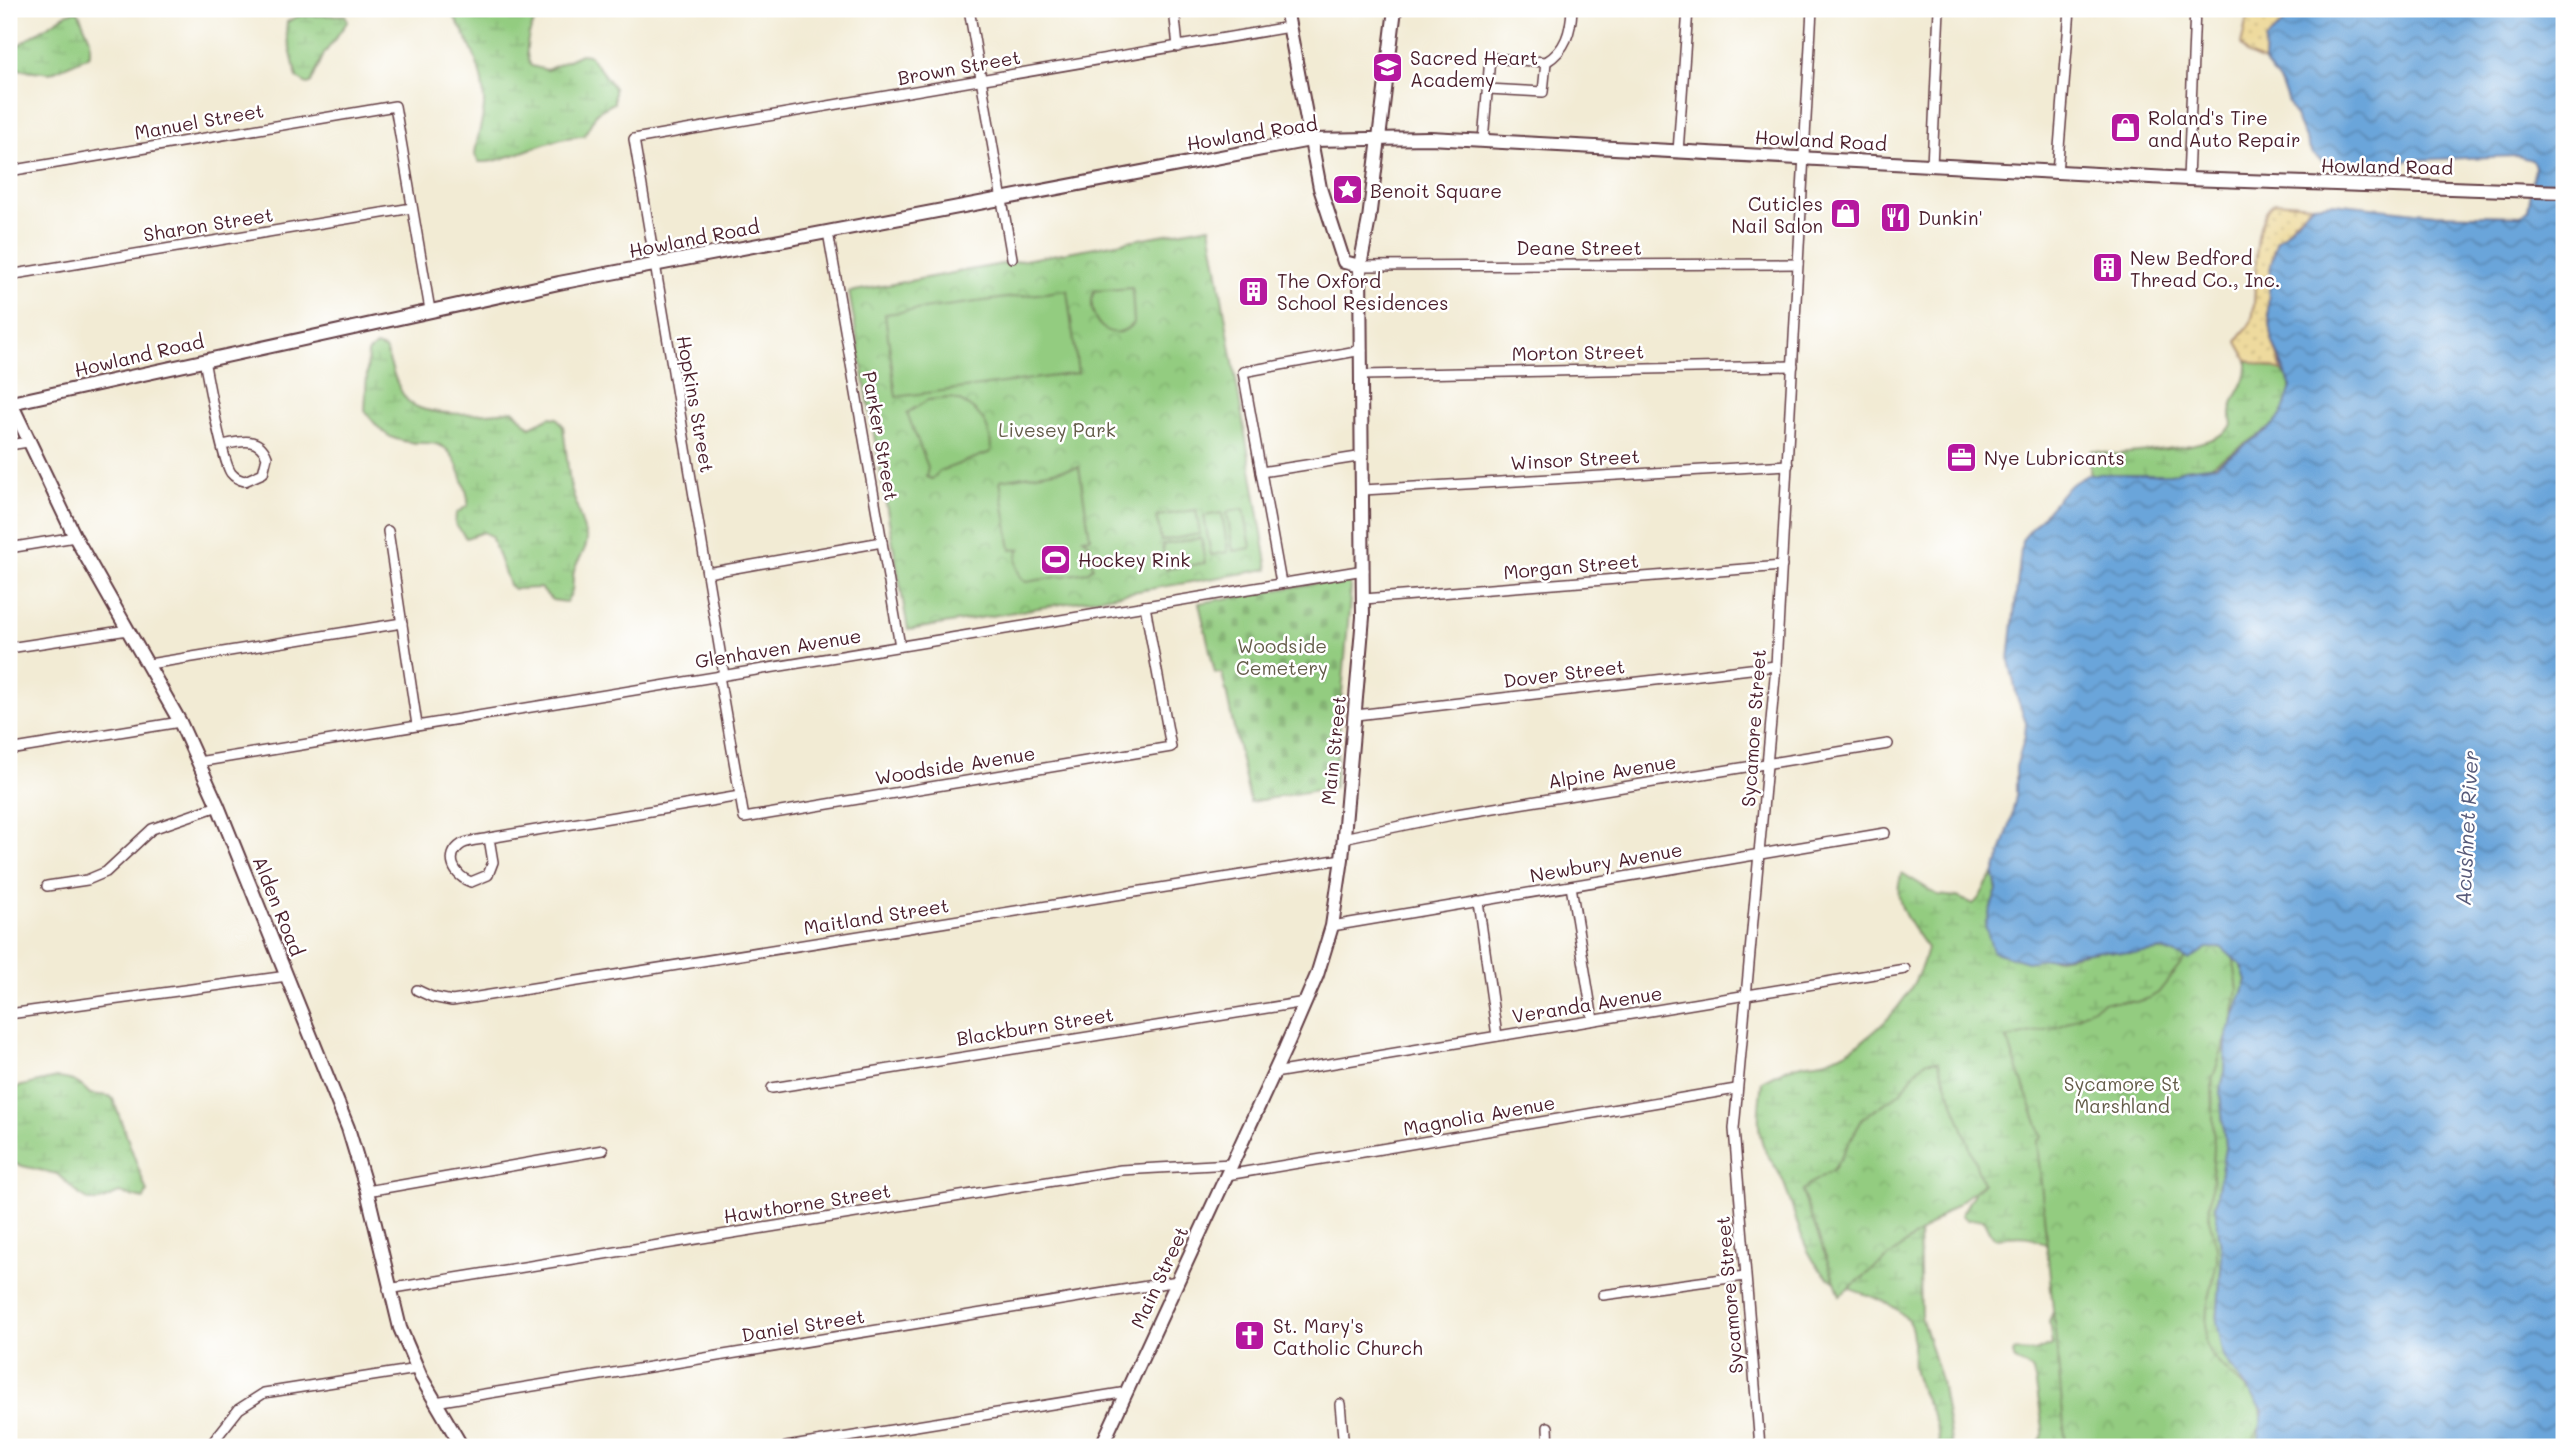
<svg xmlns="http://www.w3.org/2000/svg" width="2573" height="1456" font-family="Mali,sans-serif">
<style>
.wetland{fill:url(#wetland-marsh);stroke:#6e7656;stroke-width:2}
.sand{fill:url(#sand-dots);stroke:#9c7c64;stroke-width:2}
.cemetery{fill:url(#cemetery-stones);stroke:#6e7656;stroke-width:2}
.park{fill:url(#park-crowns);stroke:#6e7656;stroke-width:2}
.garden{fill:#93cc80;stroke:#6e7656;stroke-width:2}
.water{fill:url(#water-waves);stroke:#5a6282;stroke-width:2}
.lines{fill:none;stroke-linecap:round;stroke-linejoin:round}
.minor-casing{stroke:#633e44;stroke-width:12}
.secondary-casing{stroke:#633e44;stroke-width:16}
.minor{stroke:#fff;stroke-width:9}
.secondary{stroke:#fff;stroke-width:12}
.labels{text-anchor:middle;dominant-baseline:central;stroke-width:5;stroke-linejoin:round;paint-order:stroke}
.poi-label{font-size:19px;fill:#4a1f2b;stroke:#fff;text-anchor:start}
.street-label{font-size:19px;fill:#4a1f2b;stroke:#fff}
.park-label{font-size:19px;fill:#645c49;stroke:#fff}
.water-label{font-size:21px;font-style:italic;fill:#585b7a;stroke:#fff}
</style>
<defs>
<pattern id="wetland-marsh" width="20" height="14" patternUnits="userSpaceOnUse" patternTransform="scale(1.75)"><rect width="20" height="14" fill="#93cc80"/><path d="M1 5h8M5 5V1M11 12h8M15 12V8" fill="none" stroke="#80af6f"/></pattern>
<pattern id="sand-dots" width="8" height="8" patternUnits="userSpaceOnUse" patternTransform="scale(1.75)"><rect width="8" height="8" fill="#eeda9e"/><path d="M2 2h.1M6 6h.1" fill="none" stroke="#cebb88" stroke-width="1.8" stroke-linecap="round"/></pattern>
<pattern id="cemetery-stones" width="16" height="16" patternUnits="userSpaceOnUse" patternTransform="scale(1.75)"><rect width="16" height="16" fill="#93cc80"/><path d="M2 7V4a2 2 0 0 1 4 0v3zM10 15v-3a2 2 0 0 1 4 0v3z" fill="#80af6f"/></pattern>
<pattern id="park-crowns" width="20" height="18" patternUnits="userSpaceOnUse" patternTransform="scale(1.75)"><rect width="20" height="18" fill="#93cc80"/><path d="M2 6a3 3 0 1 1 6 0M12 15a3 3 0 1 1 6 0" fill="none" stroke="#80af6f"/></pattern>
<pattern id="water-waves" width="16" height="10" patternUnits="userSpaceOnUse" patternTransform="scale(1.75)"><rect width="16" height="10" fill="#6aa5da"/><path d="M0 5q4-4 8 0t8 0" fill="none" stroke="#5986b1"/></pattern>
</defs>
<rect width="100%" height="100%" fill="#fff"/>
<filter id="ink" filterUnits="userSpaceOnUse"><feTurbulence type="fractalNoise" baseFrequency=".0143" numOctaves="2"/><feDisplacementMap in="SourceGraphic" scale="14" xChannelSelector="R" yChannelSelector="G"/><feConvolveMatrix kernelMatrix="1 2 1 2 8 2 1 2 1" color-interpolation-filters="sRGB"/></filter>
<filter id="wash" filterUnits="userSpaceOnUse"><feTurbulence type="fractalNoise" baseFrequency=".00686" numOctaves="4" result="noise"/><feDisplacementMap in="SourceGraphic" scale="28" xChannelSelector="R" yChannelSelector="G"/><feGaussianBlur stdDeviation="1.57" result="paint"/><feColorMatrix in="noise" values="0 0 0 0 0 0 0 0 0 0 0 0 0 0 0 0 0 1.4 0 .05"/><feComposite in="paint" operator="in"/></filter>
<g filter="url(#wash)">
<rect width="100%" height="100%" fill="#f2ebd4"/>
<!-- wetland -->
<g class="wetland">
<path d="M449,9H546C531,19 521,48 531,66L547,70L581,54L589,55L614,88V103L597,112L584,136C548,136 506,164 479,162L475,155C476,139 483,123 484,106C485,72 468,37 449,9Z"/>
<polygon points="78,11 90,39 90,54 87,57 50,73 9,68 9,51 68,13"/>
<polygon points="299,16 345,15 348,21 324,54 311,83 307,84 297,78 286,32 287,22"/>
<path d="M376,346L385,349C391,364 396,387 407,400C423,419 489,414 513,410L530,427L550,417L557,418L563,426L570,484L587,540C586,552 579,557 575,568C570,581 577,588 566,602L552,600L540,588L514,589L509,585L491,536L483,532L466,538L455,524L456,514L468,505C469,496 465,487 462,478C445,426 428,452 393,438C381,433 373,421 365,411L368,353Z"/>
<path d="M2247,360L2282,371L2290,381V395L2281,416L2270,428L2207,468L2184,469L2171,474H2090L2091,451C2100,450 2109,455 2118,454C2143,451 2219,448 2232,425C2226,394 2249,392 2247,360Z"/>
<path d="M1902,873L1938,895L1957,897L1973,904C1984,897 1983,883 1994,875L1997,890L1985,925L1993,942L2054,959L2100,950L2135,954L2163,950L2189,959L2232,955L2242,966L2247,981L2226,1040L2225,1072L2220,1091L2225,1147L2217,1207L2222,1255L2217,1322L2263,1416L2258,1447H2034C2038,1443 2042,1440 2043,1434C2044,1430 2035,1376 2033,1373C2029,1366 2022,1364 2015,1361L2013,1354L2015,1351L2035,1352L2052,1345L2049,1321L2054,1310L2053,1251C2037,1233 2019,1235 1996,1238L1990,1233L1983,1219L1967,1220L1961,1215L1974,1193L1975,1182L1919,1228L1921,1316L1941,1381L1952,1447H1939C1941,1416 1918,1397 1913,1368C1911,1351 1918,1331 1905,1317C1887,1296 1857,1295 1835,1282C1802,1263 1796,1211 1783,1181C1775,1162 1764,1156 1760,1134C1757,1117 1760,1098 1762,1081C1777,1073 1792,1065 1808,1063C1816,1062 1822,1062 1830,1059C1876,1040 1916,996 1927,948C1911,926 1890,901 1902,873Z"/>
<path d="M56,1078C72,1079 79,1082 90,1094L109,1096L113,1099L147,1192L144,1199L119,1193L100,1201H90L80,1195L57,1174L9,1163V1089Z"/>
</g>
<!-- sand -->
<g class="sand">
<polygon points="2249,9 2290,9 2282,24 2265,41 2264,62 2248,55 2241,45"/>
<path d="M2276,202L2312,205L2294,221L2273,250L2268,310L2273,343L2282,371L2247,360L2237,342C2240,333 2249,329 2252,319C2259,293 2248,215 2276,202Z"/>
</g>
<!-- cemetery -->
<polygon class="cemetery" points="1341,579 1348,581 1351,588 1334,787 1250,802 1222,673 1215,673 1199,603"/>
<!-- park -->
<g class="park">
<polygon points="1210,226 1268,569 908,630 849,292"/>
<polygon points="2196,945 2232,947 2238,990 2232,1022 2212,1080 2214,1149 2209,1219 2217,1247 2217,1262 2207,1309 2205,1343 2211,1356 2260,1402 2263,1423 2249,1447 2066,1447 2037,1141 2042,1137 2007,1039 2061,1026 2103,1002 2137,1002 2149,998 2158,993"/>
<polygon points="1928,1061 1938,1061 1983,1184 1840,1295 1802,1192 1808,1185 1834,1169 1863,1118 1900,1093 1920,1066"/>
</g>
<!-- garden -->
<g class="garden">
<path d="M1132,288L1134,322C1112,349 1084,319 1094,291Z"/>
<polygon points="1067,290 1078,373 896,397 885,314"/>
<path d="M951,398C977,406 992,424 991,452L940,471L932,479L926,477L928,467L907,413L928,400Z"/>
<path d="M1079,467L1090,537L1083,538L1089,543L1093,567L1087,572L1026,582C1016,576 1014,558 1020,549L1011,550L1000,480Z"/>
<polygon points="1244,509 1251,548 1233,551 1227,512"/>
<polygon points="1196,510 1200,534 1161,541 1157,516"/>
<polygon points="1222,513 1228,552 1211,555 1204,516"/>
<polygon points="1201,538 1205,563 1166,569 1162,545"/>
</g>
<!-- water -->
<polygon class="water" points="2290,9 2564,9 2564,1447 2258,1447 2263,1410 2224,1357 2217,1322 2222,1255 2215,1206 2225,1147 2220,1091 2225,1072 2226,1040 2247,981 2242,966 2222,948 2207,948 2189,960 2163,950 2135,954 2100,950 2027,962 1993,952 1985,925 1997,890 1994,875 2010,824 2016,796 2016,767 2025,736 2026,723 2017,697 2009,660 2022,540 2068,486 2089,474 2171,474 2184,469 2216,465 2270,428 2281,416 2291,387 2273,343 2268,310 2270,270 2276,242 2312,205 2334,203 2435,214 2521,216 2528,210 2535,166 2532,160 2517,156 2337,163 2322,161 2312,154 2280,83 2264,62 2265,41 2282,24"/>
</g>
<g filter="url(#ink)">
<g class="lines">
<defs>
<g id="minor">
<polyline points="969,9 1012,258"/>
<polyline points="1174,9 1178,47"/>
<polyline points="1488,89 1543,92 1546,62"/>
<path d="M1483,141L1490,58L1546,62C1566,50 1571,31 1572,9"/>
<polyline points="1678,152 1688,9"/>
<polyline points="1932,166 1939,9"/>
<polyline points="9,171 395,106 430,310"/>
<polyline points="2057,173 2070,9"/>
<polyline points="2188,179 2195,9"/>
<polyline points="828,232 900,646"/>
<polyline points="1360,266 1798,264"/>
<polyline points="9,275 412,208"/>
<path d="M204,360C208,380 222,461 231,473C235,478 239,480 245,481L263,473L267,457C259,436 241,441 223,445"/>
<polyline points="1363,375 1793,366"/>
<polyline points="9,445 28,442"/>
<polyline points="1261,472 1364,456"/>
<polyline points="1363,490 1788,465"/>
<polyline points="388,531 417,725"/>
<polyline points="9,548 75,537"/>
<polyline points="707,573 882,542"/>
<polyline points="1281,583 1243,372 1362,350"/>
<polyline points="1364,599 1782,566"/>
<polyline points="9,648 128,630"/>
<polyline points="149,664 402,623"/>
<polyline points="724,675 634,139 1289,27"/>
<polyline points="719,676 744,818 1171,747 1145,606"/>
<polyline points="1356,715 1776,666"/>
<polyline points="9,750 180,722"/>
<polyline points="198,762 1364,570"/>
<path d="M489,838L493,862L488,875L471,882C455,877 443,856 462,844C470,840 481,840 489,838L740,796"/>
<polyline points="1343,838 1457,814 1888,744"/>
<polyline points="47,886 87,880 106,872 152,829 218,806"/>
<polyline points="1571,886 1593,1020"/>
<polyline points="1478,901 1497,1036"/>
<polyline points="1332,926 1885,833"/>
<polyline points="417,990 432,997 452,1001 1342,859"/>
<polyline points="9,1014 287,976"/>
<polyline points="1274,1073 1905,969"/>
<polyline points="772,1088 1305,1002"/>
<polyline points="1227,1175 1736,1089"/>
<polyline points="367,1191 603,1150"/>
<polyline points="388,1289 1121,1170 1232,1164"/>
<polyline points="1603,1295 1745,1276"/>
<polyline points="435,1402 1178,1281"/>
<polyline points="1340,1404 1344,1447"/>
<polyline points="1548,1427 1549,1447"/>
<polyline points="209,1447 239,1409 264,1393 417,1369"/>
<polyline points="786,1447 1127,1392"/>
<polyline points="1760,1447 1734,1129 1776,666 1812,9"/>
</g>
<g id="secondary">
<polyline points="1286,9 1320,188 1344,262 1360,266"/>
<polyline points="9,399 75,537 180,722 218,806 348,1128 367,1191 400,1328 421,1377 462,1447"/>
<polyline points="11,403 559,283 1310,140 1430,138 2188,179 2564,192"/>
<polyline points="1101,1447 1285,1049 1317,975 1332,926 1342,859 1363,617 1360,266 1369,219 1395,9"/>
</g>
</defs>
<!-- minor casing -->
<use href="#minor" class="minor-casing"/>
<!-- secondary casing -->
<use href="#secondary" class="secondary-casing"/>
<!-- minor -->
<use href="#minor" class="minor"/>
<!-- secondary -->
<use href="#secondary" class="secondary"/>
</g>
</g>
<!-- icons -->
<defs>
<symbol id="school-square" viewBox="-11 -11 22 22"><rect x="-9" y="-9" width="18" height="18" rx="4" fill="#b5179e" stroke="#fff"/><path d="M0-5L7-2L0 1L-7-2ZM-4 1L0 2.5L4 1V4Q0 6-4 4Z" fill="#fff"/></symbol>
<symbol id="shop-square" viewBox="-11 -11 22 22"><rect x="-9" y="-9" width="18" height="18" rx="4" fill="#b5179e" stroke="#fff"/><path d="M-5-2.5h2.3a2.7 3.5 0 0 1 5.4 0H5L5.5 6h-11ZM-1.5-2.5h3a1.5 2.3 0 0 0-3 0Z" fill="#fff"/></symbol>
<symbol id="sight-square" viewBox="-11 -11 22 22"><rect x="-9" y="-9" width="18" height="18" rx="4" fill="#b5179e" stroke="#fff"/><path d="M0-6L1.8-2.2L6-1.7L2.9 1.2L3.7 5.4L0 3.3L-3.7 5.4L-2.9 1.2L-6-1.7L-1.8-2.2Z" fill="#fff"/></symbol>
<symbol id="restaurant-square" viewBox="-11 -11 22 22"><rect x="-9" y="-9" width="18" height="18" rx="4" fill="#b5179e" stroke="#fff"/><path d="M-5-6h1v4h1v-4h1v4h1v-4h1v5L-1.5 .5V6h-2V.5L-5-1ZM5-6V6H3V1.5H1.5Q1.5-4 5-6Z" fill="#fff"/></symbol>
<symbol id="building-square" viewBox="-11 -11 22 22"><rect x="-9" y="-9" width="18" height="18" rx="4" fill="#b5179e" stroke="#fff"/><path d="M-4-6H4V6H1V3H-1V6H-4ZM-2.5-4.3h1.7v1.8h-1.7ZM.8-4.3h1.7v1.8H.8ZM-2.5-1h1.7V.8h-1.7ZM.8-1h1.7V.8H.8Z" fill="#fff"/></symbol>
<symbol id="office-square" viewBox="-11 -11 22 22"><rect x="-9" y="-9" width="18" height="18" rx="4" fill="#b5179e" stroke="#fff"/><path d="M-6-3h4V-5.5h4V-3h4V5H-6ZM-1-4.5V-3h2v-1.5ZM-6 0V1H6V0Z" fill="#fff"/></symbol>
<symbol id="stadium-square" viewBox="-11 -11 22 22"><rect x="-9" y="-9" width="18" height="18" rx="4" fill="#b5179e" stroke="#fff"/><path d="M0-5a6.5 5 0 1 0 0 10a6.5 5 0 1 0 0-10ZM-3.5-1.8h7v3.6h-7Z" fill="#fff"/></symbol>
<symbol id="church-square" viewBox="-11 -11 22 22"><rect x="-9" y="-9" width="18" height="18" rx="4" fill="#b5179e" stroke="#fff"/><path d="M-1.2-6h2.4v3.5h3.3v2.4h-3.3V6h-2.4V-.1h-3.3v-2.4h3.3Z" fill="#fff"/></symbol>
</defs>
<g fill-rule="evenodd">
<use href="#school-square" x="1370" y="50" width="35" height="35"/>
<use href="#shop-square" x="2108" y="110" width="35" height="35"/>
<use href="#sight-square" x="1330" y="172" width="35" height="35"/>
<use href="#shop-square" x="1828" y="196" width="35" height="35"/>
<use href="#restaurant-square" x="1878" y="200" width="35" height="35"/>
<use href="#building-square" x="2090" y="250" width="35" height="35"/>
<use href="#building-square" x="1236" y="274" width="35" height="35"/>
<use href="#office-square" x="1944" y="440" width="35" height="35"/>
<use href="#stadium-square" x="1038" y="542" width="35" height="35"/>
<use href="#church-square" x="1232" y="1318" width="35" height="35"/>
</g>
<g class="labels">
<!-- poi labels -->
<g class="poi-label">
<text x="1410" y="57">Sacred Heart<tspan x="1410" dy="22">Academy</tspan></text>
<text x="2148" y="117">Roland's Tire<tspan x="2148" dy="22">and Auto Repair</tspan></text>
<text x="1370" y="190">Benoit Square</text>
<text x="1823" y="203" text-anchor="end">Cuticles<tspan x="1823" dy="22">Nail Salon</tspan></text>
<text x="1918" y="217">Dunkin'</text>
<text x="2130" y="257">New Bedford<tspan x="2130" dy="22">Thread Co., Inc.</tspan></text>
<text x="1277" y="280">The Oxford<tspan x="1277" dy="22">School Residences</tspan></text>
<text x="1984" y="457">Nye Lubricants</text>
<text x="1078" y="559">Hockey Rink</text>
<text x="1273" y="1325">St. Mary's<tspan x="1273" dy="22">Catholic Church</tspan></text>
</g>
<!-- street labels -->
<g class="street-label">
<text transform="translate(959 67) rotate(-10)">Brown Street</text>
<text transform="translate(199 121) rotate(-10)">Manuel Street</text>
<text transform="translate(1252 133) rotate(-9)">Howland Road</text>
<text transform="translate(1821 140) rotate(3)">Howland Road</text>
<text transform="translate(2387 166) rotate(1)">Howland Road</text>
<text transform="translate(208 224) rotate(-9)">Sharon Street</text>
<text transform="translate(694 238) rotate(-11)">Howland Road</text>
<text x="1579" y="247">Deane Street</text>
<text transform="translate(1578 352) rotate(-1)">Morton Street</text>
<text transform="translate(139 355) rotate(-13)">Howland Road</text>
<text transform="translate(696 404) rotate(80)">Hopkins Street</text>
<text transform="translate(881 436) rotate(80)">Parker Street</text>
<text transform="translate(1575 459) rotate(-3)">Winsor Street</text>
<text transform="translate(1571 566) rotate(-5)">Morgan Street</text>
<text transform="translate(778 648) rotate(-9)">Glenhaven Avenue</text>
<text transform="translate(1564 673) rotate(-7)">Dover Street</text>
<text transform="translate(1753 728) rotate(-86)">Sycamore Street</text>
<text transform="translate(1333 750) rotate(-84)">Main Street</text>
<text transform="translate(955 765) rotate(-9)">Woodside Avenue</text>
<text transform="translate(1612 771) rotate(-9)">Alpine Avenue</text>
<text transform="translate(1606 862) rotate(-10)">Newbury Avenue</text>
<text transform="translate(279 906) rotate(68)">Alden Road</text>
<text transform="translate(876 916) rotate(-9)">Maitland Street</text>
<text transform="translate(1587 1004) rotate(-9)">Veranda Avenue</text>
<text transform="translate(1035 1026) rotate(-9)">Blackburn Street</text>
<text transform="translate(1479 1115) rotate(-10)">Magnolia Avenue</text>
<text transform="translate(807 1203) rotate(-9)">Hawthorne Street</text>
<text transform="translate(1159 1277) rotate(-65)">Main Street</text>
<text transform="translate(1729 1295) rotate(-95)">Sycamore Street</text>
<text transform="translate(803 1325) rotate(-9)">Daniel Street</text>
</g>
<!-- park labels -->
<g class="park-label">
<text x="1057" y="429">Livesey Park</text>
<text x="1282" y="645">Woodside<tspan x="1282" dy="22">Cemetery</tspan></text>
<text x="2122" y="1083">Sycamore St<tspan x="2122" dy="22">Marshland</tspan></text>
</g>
<!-- water labels -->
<g class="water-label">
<text transform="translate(2466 828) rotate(-87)">Acushnet River</text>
</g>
</g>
<!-- margin -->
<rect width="2573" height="1456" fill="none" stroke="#fff" stroke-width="35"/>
</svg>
